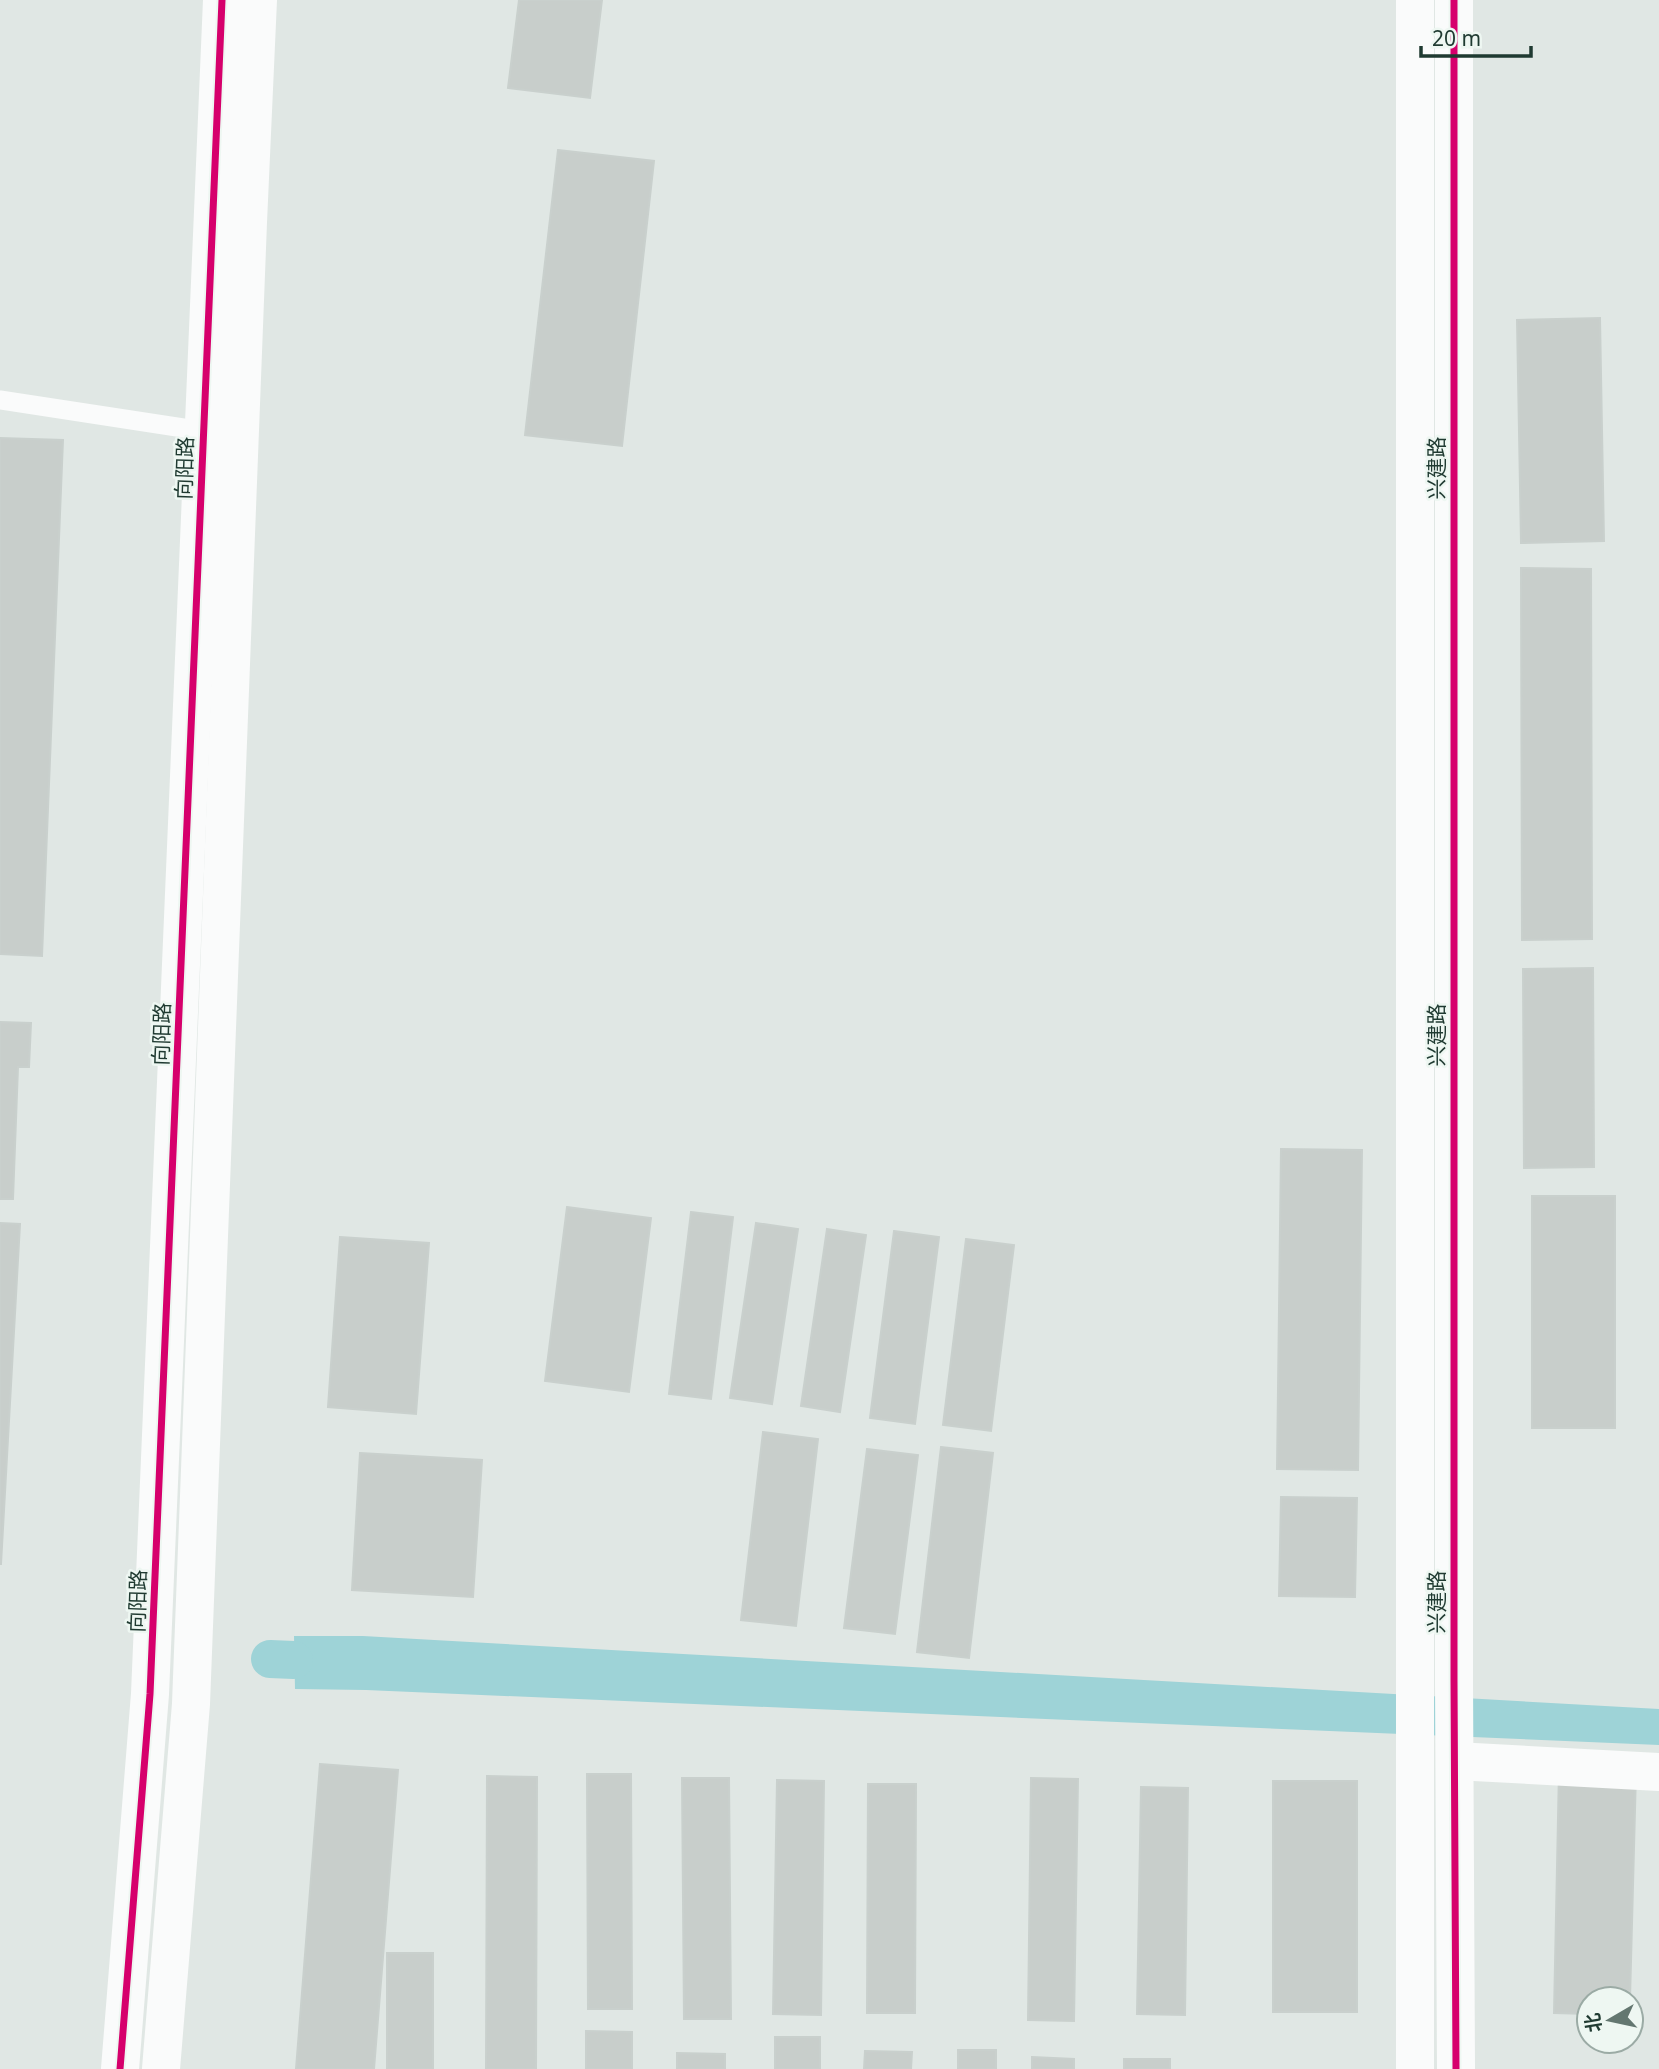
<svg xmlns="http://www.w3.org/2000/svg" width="1659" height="2069" font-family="'Noto Sans','Noto Sans SC',sans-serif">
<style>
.water{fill:#9ed3d7}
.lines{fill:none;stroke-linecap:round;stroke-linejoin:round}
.canal{stroke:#9ed3d7;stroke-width:38}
.building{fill:#c8cecb;stroke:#c9d0cd;stroke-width:2}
.service{stroke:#fafbfb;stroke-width:19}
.minor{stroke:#fafbfb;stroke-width:38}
.tertiary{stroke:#fafbfb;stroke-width:38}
.cycleway-casing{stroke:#eef7f2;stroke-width:11}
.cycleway{stroke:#d6006c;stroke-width:7}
.labels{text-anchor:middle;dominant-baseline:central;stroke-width:5;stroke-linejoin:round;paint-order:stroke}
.street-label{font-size:21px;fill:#1f3a31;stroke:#eef7f2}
</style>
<rect width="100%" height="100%" fill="#e0e7e4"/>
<!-- water -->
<polygon class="water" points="294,1636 363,1636 1659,1709 1659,1745 366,1690 295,1689"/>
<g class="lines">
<!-- canal -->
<polyline class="canal" points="270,1659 294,1660"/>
</g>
<!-- building -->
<g class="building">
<polygon points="519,0 602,0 590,98 508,88"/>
<polygon points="558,150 654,161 622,446 525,435"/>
<polygon points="1600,318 1604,541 1521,543 1517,320"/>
<polygon points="0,438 63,440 42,956 0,954"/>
<polygon points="1521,568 1591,569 1592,939 1522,940"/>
<polygon points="1593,968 1594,1167 1524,1168 1523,969"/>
<polygon points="0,1022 31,1023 29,1067 18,1067 13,1199 0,1199"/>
<polygon points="1281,1149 1362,1150 1358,1470 1277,1469"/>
<rect x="1532" y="1196" width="83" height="232"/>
<polygon points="567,1207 651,1218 629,1392 545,1381"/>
<polygon points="691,1212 733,1217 711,1399 669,1394"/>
<polygon points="0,1223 20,1224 1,1564 0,1564"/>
<polygon points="756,1223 798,1229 772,1404 730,1398"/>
<polygon points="827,1229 866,1235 840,1412 801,1406"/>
<polygon points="894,1231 939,1237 915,1424 870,1418"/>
<polygon points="340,1237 429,1243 416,1414 328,1407"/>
<polygon points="966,1239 1014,1245 991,1431 943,1425"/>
<polygon points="763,1432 818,1439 796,1626 741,1620"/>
<polygon points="941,1447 993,1453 969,1658 917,1652"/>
<polygon points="867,1449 918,1455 895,1634 844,1628"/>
<polygon points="360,1453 482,1460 473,1597 352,1590"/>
<polygon points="1281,1497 1357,1498 1355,1597 1279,1596"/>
<polygon points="320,1764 398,1770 374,2069 296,2069"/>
<polygon points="1559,1770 1636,1772 1630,1999 1589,1999 1589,2014 1554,2013"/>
<polygon points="587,1774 631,1774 632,2009 588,2009"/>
<polygon points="487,1776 537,1777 536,2069 486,2069"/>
<polygon points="682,1778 729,1778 731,2019 684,2019"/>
<polygon points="1031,1778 1078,1779 1074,2021 1028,2020"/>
<polygon points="777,1780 824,1781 821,2015 773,2014"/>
<rect x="1273" y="1781" width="84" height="231"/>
<polygon points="868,1784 916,1784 915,2013 867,2013"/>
<polygon points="1141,1787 1188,1788 1185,2015 1137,2014"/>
<rect x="387" y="1953" width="46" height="116"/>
<polygon points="586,2031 632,2032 632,2069 586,2069"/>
<rect x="775" y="2037" width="45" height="32"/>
<rect x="958" y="2050" width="38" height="19"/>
<polygon points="865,2051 912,2052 911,2069 864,2069"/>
<polygon points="677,2053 725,2054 725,2069 677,2069"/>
<polygon points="1032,2057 1074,2059 1074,2069 1032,2069"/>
<rect x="1124" y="2059" width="46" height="10"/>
</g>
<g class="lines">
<!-- service -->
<polyline class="service" points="0,400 203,431"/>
<!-- minor -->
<polyline class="minor" points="1455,1761 1659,1772"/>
<!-- tertiary -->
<g class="tertiary">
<polyline points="1454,0 1454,1680 1456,2069"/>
<polyline points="120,2069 150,1694 222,0"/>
<polyline points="161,2069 191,1704 248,222 258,0"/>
<polyline points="1415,2069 1415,0"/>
</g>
<defs>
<g id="cycleway">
<polyline points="1454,0 1454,1680 1456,2069"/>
<polyline points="120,2069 150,1694 222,0"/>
</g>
</defs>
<!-- cycleway casing -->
<use href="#cycleway" class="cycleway-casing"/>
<!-- cycleway -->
<use href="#cycleway" class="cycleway"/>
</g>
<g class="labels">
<!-- street labels -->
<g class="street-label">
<text transform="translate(184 468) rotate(-88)">向阳路</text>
<text transform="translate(1436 468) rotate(-90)">兴建路</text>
<text transform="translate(161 1034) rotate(-88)">向阳路</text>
<text transform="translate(1436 1035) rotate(-90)">兴建路</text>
<text transform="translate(137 1601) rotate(-88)">向阳路</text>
<text transform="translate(1436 1602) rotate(-90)">兴建路</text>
</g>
</g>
<!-- north arrow -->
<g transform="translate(1610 2020) rotate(261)"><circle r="33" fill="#eef7f2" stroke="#9baba5" stroke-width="2"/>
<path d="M0-5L12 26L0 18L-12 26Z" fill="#637770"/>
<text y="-10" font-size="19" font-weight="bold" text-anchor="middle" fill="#1f3a31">北</text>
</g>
<!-- scale -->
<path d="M1421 46v10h110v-10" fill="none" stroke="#1f3a31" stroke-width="3.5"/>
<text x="1432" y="46" font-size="21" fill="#1f3a31" stroke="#eef7f2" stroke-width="5" paint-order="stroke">20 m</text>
</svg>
